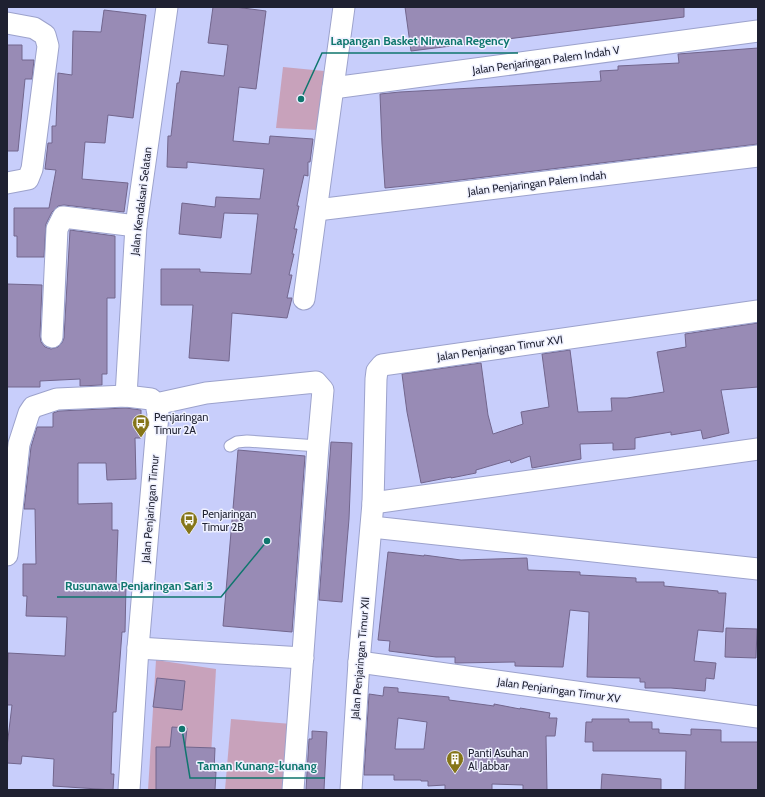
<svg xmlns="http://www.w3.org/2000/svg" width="765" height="797" font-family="Cabin,sans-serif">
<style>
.green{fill:#c8a2bb}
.building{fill:#988bb5;stroke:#72668d;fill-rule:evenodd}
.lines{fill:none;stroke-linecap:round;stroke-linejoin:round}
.service-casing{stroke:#9ca2cc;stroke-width:13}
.minor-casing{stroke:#9ca2cc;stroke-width:23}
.service{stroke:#fff;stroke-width:11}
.minor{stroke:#fff;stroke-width:21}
.labels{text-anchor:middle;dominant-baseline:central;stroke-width:3;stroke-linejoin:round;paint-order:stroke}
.street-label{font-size:11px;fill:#1f2131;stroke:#eff1ff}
.poi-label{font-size:11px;fill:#1f2131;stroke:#eff1ff;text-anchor:start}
.leader{fill:none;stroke:#0f766e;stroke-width:1.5}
.callout-dot{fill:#0f766e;stroke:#eff1ff;stroke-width:1.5}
.callout-label{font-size:12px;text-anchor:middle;font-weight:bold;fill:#0f766e;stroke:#eff1ff;stroke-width:3;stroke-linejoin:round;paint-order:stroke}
</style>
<rect width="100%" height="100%" fill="#c8cefb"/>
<!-- green -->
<g class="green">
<polygon points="283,67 324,71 318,130 276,128"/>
<polygon points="156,660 216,669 209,790 148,790"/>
<polygon points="231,719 292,724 286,790 225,790"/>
</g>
<!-- building -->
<g class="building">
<polygon points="213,7 235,7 266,11 256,89 239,87 233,141 269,144 270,136 313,139 310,162 308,162 308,176 304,175 297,206 299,206 294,229 297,229 292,254 294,254 289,275 292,275 287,298 292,298 287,318 232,313 229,361 189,358 193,305 161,305 161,269 200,269 200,272 251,274 258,214 224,213 221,238 179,234 182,203 215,207 216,197 260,199 264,169 187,162 187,168 167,167 168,136 171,136 177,83 179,83 181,71 224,76 228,45 208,43"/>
<polygon points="405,7 684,7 684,17 411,51"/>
<polygon points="104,10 146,15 133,118 108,115 105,143 85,142 82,179 128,183 124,212 64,205 58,206 52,212 46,224 44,257 17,257 17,236 14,236 14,208 49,208 56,170 45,169 48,143 52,143 52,126 56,126 58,73 72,75 73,31 101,32"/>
<polygon points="7,45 22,45 22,60 34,60 32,79 25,79 18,151 7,151"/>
<polygon points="758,48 758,144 435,183 385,188 382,144 380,94 400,92 601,81 600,71 618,70 618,66 679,63 678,54"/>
<polygon points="70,230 115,236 115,298 107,298 107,374 102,374 102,385 80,386 80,379 40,381 40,387 7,387 7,284 42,285 40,336 41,342 45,347 51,349 58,347 62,343 64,338"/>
<polygon points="758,323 758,387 721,390 729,433 703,439 701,430 671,435 671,432 635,438 635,449 613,450 613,443 580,444 581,459 532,468 530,456 511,463 510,460 476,470 476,473 451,478 451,477 421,483 407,412 402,374 481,363 488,415 493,434 523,424 521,412 549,407 542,354 570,350 578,412 612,411 611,398 627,398 664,392 657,352 686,347 685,334"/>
<polygon points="126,408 141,410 141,438 135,438 136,479 107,480 106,463 78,463 78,504 112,503 112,530 118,530 116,584 126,585 125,632 122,632 116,712 113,712 111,774 114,774 113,790 53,786 54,759 22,756 21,764 7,763 7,747 12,705 7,705 8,653 65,656 67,617 26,616 27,596 23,596 23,564 36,564 35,509 24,509 31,447 37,427 53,427 53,413 59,411"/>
<polygon points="331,442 352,443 349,519 342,602 319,600"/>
<polygon points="238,450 305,456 292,632 223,626"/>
<polygon points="388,552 424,556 424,555 461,560 527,558 528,570 580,572 580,575 636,578 636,582 664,582 664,586 718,591 718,593 726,593 723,632 698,630 694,661 716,663 714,679 706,678 705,691 671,688 645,688 645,682 640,682 640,678 587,677 589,612 570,610 563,667 515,666 515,662 455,663 455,657 436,657 389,651 390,641 378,640"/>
<polygon points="726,628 757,629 756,658 725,657"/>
<polygon points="157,678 185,681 182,710 153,707"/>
<path d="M384,687L398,688V692L449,697V700L494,706V704L520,709V708L550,713L549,718H557L555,736H546L547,790H523V785L492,784V790H445V785L428,786V781H421V780H394V775H364L369,694L383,696ZM398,718L427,722L424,749H395Z"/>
<polygon points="592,719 629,719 629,722 652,722 652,729 659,729 659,733 691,735 691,729 721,730 721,742 758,742 758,790 685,790 686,751 593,751 593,742 585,742 586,722 592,722"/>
<polygon points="172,727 187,728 185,747 215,748 214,772 216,772 215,790 156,790 156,747 170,747"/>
<polygon points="312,731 327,732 324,790 306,790 309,739 312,739"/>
<polygon points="602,774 661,779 661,790 601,790"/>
</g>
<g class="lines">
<defs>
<polyline id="service" points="230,446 237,442 247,441 318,446"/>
<g id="minor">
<polyline points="7,23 34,28 45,35 48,46 32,169 28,179 7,183"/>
<polyline points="333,88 758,31"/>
<polyline points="317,210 758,156"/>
<polyline points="304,299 344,7"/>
<polyline points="52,337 57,229 63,217 136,226"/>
<polyline points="126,396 136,226 167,7"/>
<polyline points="156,404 206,393 316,382 323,390 318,446 293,790"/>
<polyline points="373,503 758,449"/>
<polyline points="372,527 758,569"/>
<polyline points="7,555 19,444 29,413 33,407 57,399 126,396 151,399 156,404 158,414 138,648 129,790"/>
<polyline points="138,648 303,658"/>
<polyline points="359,662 758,717"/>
<polyline points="351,790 359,662 373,503 376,379 377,371 382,365 758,311"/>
</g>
</defs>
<!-- service casing -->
<use href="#service" class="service-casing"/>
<!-- minor casing -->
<use href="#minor" class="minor-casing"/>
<!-- service -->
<use href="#service" class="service"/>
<!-- minor -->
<use href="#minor" class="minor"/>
</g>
<!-- icons -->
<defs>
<symbol id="bus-pin" viewBox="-11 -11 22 30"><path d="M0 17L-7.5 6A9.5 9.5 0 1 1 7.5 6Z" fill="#857518" stroke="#eff1ff"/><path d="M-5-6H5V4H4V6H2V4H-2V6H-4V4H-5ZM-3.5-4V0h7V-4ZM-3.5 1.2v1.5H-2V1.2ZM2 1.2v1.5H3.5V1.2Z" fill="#fff"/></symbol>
<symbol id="building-pin" viewBox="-11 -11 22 30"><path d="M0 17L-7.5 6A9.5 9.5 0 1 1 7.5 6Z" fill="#857518" stroke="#eff1ff"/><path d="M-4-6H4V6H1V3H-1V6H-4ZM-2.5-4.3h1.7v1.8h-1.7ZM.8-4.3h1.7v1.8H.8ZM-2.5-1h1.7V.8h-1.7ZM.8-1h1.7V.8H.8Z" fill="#fff"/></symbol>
</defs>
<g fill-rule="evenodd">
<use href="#bus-pin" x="131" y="413" width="20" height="27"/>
<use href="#bus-pin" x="179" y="510" width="20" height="27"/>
<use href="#building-pin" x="445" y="749" width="20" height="27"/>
</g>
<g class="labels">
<!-- street labels -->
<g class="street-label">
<text transform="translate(546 60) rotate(-8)">Jalan Penjaringan Palem Indah V</text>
<text transform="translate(537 183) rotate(-7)">Jalan Penjaringan Palem Indah</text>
<text transform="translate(141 201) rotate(-83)">Jalan Kendalsari Selatan</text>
<text transform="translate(500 348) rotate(-8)">Jalan Penjaringan Timur XVI</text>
<text transform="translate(150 509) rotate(-85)">Jalan Penjaringan Timur</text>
<text transform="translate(360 658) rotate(-85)">Jalan Penjaringan Timur XII</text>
<text transform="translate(559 690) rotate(8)">Jalan Penjaringan Timur XV</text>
</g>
<!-- poi labels -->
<g class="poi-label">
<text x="154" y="417">Penjaringan<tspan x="154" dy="13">Timur 2A</tspan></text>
<text x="202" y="514">Penjaringan<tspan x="202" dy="13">Timur 2B</tspan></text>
<text x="468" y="753">Panti Asuhan<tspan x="468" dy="13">Al Jabbar</tspan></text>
</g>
</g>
<!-- callouts -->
<path class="leader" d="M301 99L322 53H518M267 541L221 597H57M182 729L190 778H325"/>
<g class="callout-dot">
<circle cx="301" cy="99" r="4"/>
<circle cx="267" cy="541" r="4"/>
<circle cx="182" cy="729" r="4"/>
</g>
<g class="callout-label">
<text x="420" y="45">Lapangan Basket Nirwana Regency</text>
<text x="139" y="590">Rusunawa Penjaringan Sari 3</text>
<text x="257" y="770">Taman Kunang-kunang</text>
</g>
<!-- border -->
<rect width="765" height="797" fill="none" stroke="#1f2131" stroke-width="16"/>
</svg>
